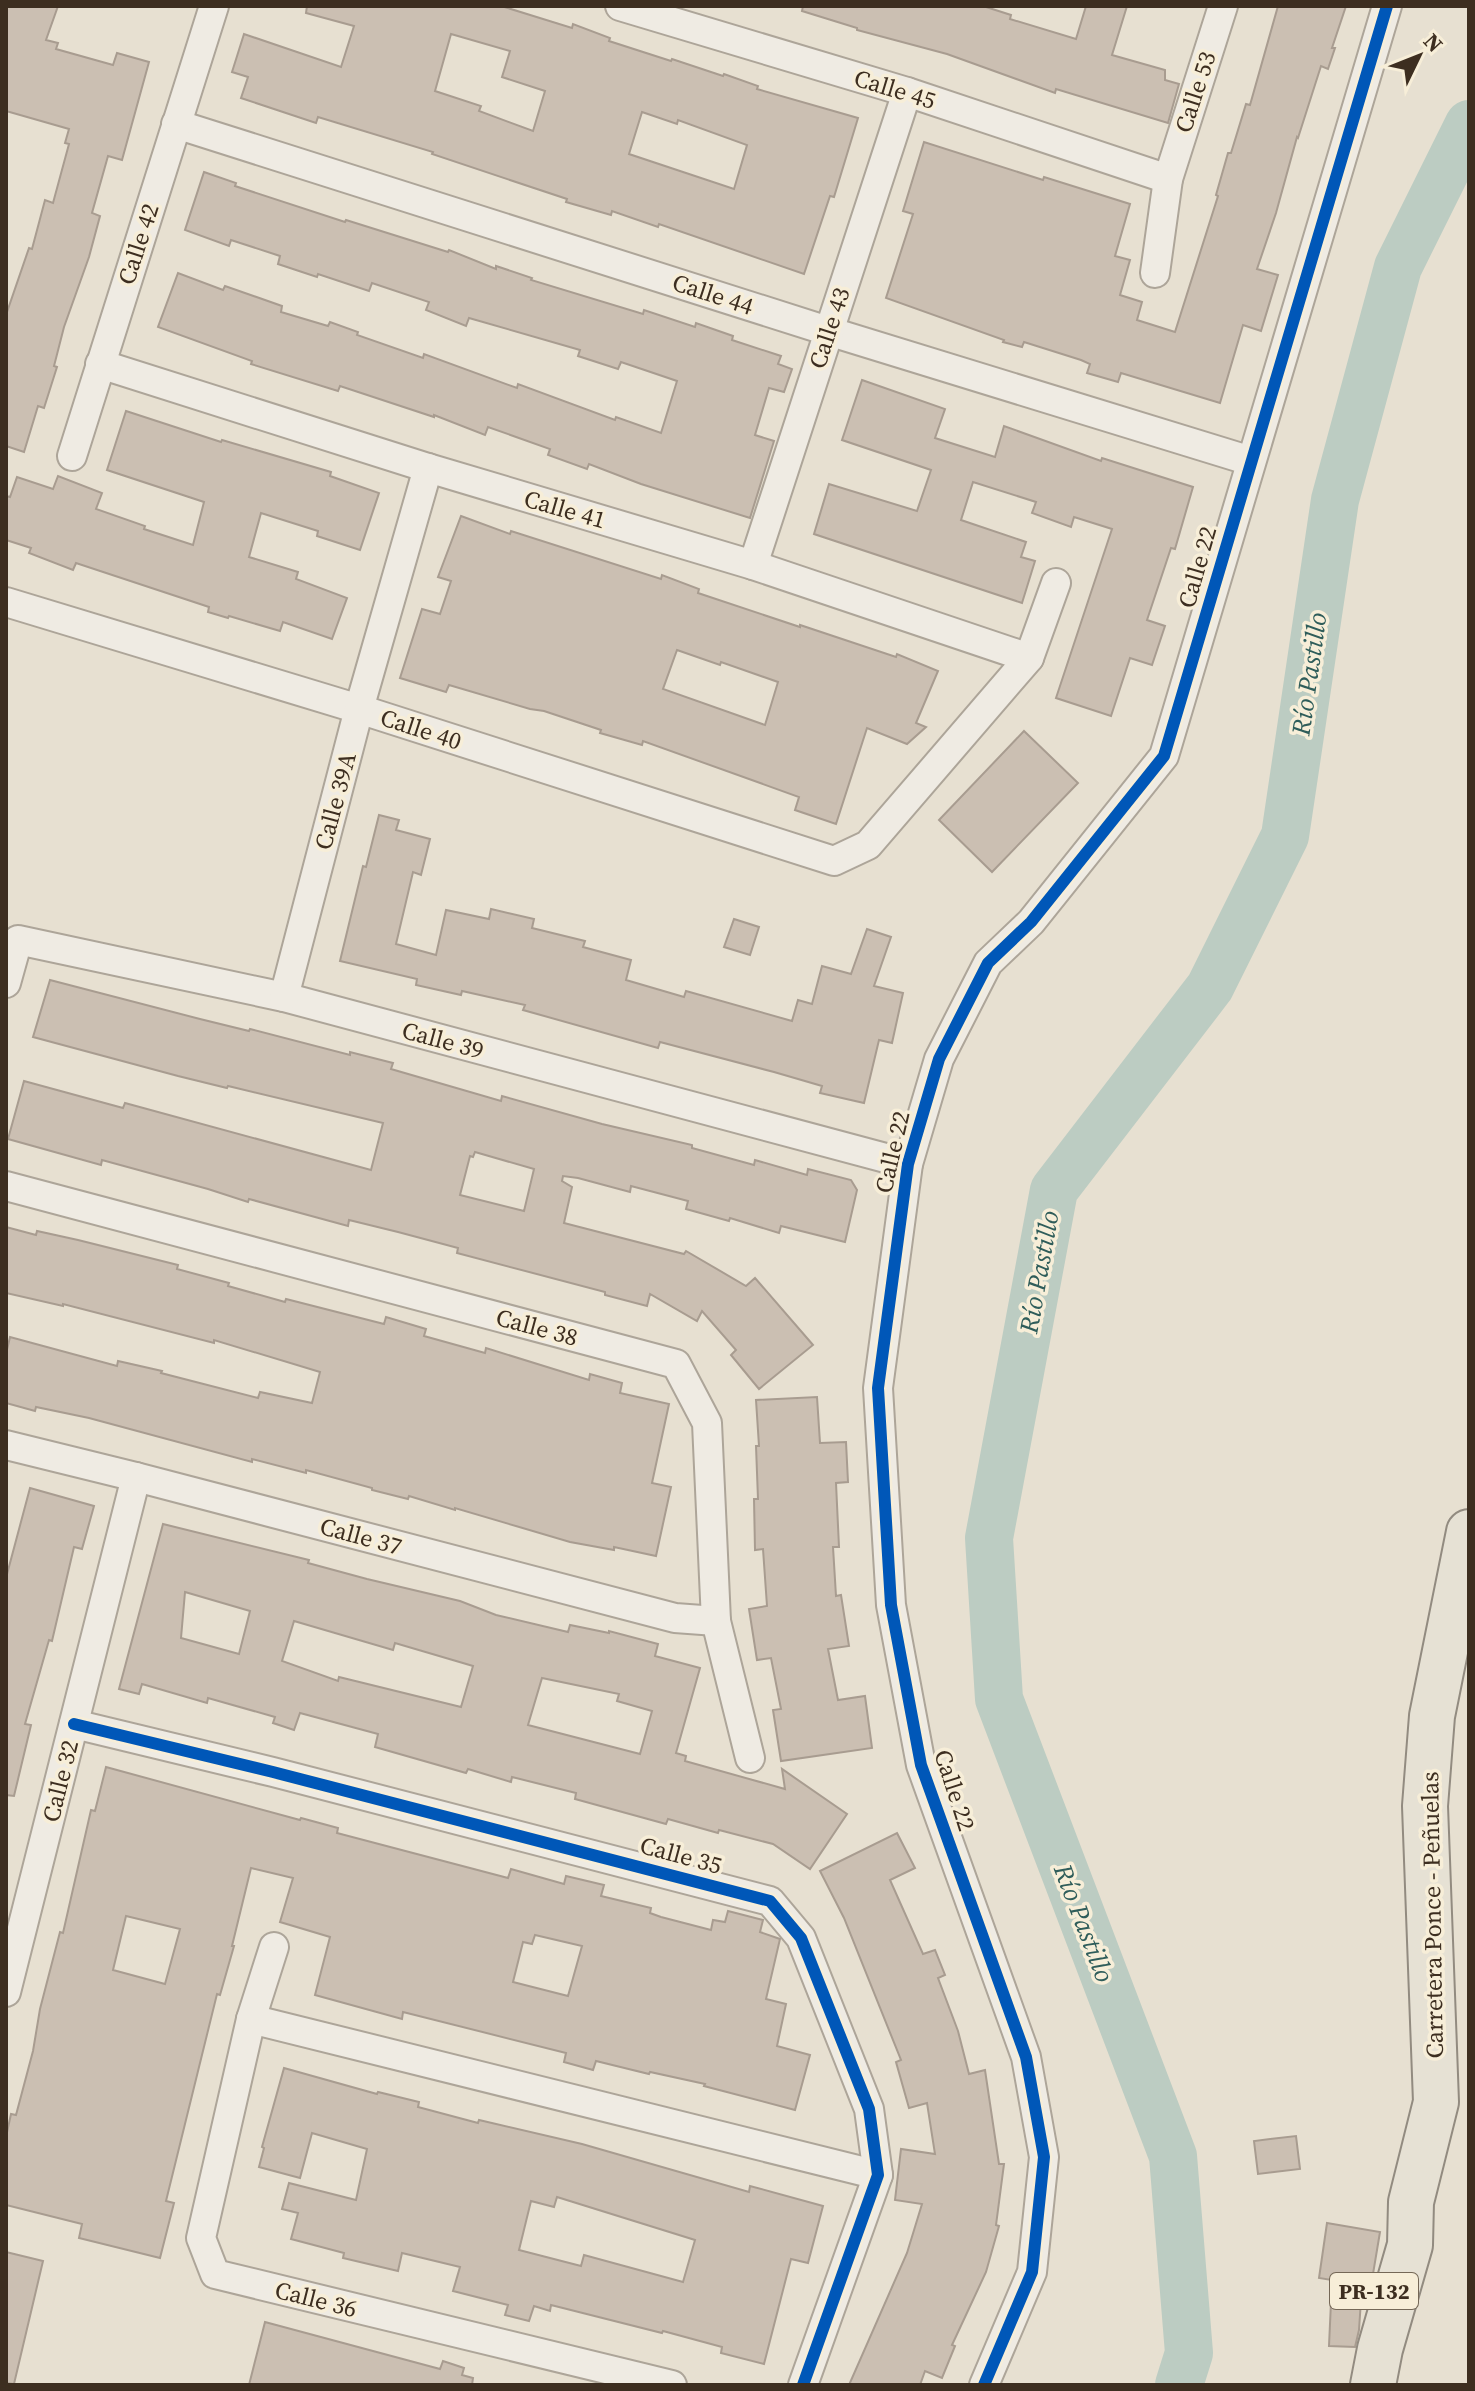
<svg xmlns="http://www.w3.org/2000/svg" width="1475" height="2391" font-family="'Source Serif 4',serif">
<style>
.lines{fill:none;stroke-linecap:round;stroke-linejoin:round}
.river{stroke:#bcccc2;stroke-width:48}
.building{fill:#cbbfb2;stroke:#a89c90;stroke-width:2;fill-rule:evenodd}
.minor-casing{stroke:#ada599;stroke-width:32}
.primary-casing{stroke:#928b80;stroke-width:48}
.minor{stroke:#efebe3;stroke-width:28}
.primary{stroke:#e6e1d4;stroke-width:44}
.cycleway-casing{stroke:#f7eed8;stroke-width:17}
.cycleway{stroke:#0057b8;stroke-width:12}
.labels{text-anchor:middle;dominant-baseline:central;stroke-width:7;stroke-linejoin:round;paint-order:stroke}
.shield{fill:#f7eed8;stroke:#756857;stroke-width:2}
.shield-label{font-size:22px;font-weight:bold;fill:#3d2e20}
.street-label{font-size:24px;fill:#3d2e20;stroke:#f7eed8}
.water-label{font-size:26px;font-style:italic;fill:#2f5d5a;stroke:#f7eed8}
</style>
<rect width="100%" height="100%" fill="#e7e0d1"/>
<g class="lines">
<!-- river -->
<polyline class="river" points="1179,2385 1189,2353 1173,2156 999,1699 989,1538 1054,1190 1210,987 1285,836 1335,500 1398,267 1469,124"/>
</g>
<!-- building -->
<g class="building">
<polygon points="6,6 58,6 46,40 58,43 56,49 113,65 117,53 149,62 122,160 108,156 92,213 100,216 89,257 64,327 54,366 57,367 44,408 38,406 24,452 6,446 6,315 29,248 32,249 45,200 53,203 69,144 65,143 69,129 6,111"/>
<path d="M307,6H501L572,28L573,24L610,38L609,41L671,61L672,59L723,76L724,74L758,86L757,89L858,118L834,197L830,196L804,274L659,224L658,227L612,211L611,215L566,202L567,199L432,154L433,152L318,117L316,123L241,98L248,77L232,72L244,34L341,67L354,26L306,13ZM451,34L510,51L502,77L545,91L533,131L479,111L481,106L435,91ZM642,112L677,124L678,120L747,145L734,189L629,154Z"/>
<polygon points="803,6 983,6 1011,15 1010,19 1076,39 1086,6 1127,6 1112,55 1165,70 1165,80 1179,84 1168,123 1056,89 1055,93 947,54 857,30 857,28 802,11"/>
<polygon points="1278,6 1346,6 1332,48 1335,48 1328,69 1321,66 1298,138 1297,137 1276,213 1257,269 1278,275 1261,331 1243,325 1220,403 1121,373 1118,382 1087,373 1090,364 1081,360 1024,342 1022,347 1003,342 1004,340 886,298 913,214 903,211 924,142 1043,180 1044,177 1130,204 1115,256 1130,260 1120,295 1142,302 1137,320 1175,332 1218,196 1216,195 1228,153 1231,153 1246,104 1250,105"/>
<polygon points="204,172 236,183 235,186 345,222 346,220 448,252 449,250 496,269 496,266 532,278 531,280 643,314 644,310 695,327 696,323 733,336 732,340 781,356 778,364 792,369 784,392 769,388 755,435 774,441 750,518 641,484 589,464 587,469 548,455 550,449 488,427 485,435 434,415 434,417 340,386 338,391 251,364 252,361 158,327 178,273 223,290 225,286 282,306 281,312 328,326 330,322 358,332 357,335 423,358 424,354 517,388 518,384 615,420 616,417 661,433 677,381 621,362 618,369 578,356 580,350 469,318 466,326 426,310 429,302 372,283 369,291 318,274 317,277 278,264 280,256 231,240 229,246 185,230"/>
<polygon points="862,380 945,409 935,438 995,457 1004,426 1101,461 1102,458 1193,487 1175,549 1171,548 1147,620 1165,626 1152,665 1130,658 1111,716 1056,698 1112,529 1074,517 1071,527 1032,513 1036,502 973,482 961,520 1026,542 1021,557 1035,561 1022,603 814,534 829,484 917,511 931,470 842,440"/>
<polygon points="126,411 221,442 222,440 331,472 330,476 379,493 360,550 317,536 318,531 261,513 249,557 298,572 296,579 347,598 332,639 283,622 280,631 229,616 228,618 208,612 209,607 76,563 73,570 29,553 31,548 6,540 6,496 10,497 17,477 53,489 58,476 102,493 96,509 145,526 144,529 193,545 204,502 107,470"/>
<path d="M461,516L510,534L511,531L661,579L662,575L699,589L698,593L800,627V625L896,657L897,654L938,671L916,723L926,727L907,744L867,728L836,824L795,810L799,797L643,741L642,745L600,733L601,730L544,711L530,709L449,685L446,692L400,678L422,609L440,614L451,581L438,577ZM677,650L720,665L721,662L778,682L765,725L663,689Z"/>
<polygon points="1024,731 1078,783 992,872 939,820"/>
<polygon points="379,815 399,820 396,830 430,839 421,875 413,872 396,944 436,955 446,910 489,919 491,909 534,919 532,928 585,941 583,947 631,960 626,980 684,997 686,991 792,1021 798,1000 812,1004 822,966 851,974 867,929 891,937 874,986 903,993 892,1043 879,1040 864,1103 820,1093 822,1086 774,1072 660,1042 658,1048 523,1010 525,1005 462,991 461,995 416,985 417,979 340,961 363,866 366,867"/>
<polygon points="734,919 759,927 750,955 724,947"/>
<path d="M50,980L200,1019L249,1031L250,1029L350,1055V1052L393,1063L391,1069L501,1101L502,1096L602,1124L692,1145V1148L754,1165L755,1160L807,1175L808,1169L851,1180L857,1190L845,1242L781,1226L779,1233L730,1218L729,1221L686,1209L688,1201L631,1186L630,1192L578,1178L563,1176L562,1181L572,1187L564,1223L684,1254L686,1251L746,1286L755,1278L813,1345L759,1389L731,1355L736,1350L702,1311L697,1321L650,1294L647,1306L605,1295V1292L457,1253L458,1248L398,1232L349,1220L348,1226L249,1199L248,1202L208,1189L102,1160L101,1165L8,1139L24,1081L123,1108L125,1103L371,1170L383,1123L228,1086L227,1088L178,1076L33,1037ZM475,1152L534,1169L524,1211L460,1195L470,1156L473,1157Z"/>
<polygon points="6,1227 36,1235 37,1231 78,1240 178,1265 177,1269 229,1283 228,1286 285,1302 286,1299 384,1324 386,1317 426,1329 424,1336 485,1353 486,1348 589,1380 590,1374 622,1383 620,1393 669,1404 652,1483 671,1487 656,1556 614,1547 614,1550 570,1542 455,1508 455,1510 409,1496 408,1499 372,1490 372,1488 306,1470 306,1473 252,1459 252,1462 89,1418 36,1407 35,1411 6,1403 6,1354 10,1337 117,1366 118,1361 162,1371 161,1373 258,1398 260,1392 312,1403 320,1372 214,1340 214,1343 63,1304 63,1306 6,1293"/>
<polygon points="817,1397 820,1443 846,1442 848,1482 836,1483 839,1547 833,1547 836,1596 841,1595 849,1646 828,1649 838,1700 865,1696 872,1748 781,1761 773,1710 781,1709 771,1658 757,1660 749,1609 767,1606 763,1549 755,1550 754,1499 758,1499 756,1446 759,1446 756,1400"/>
<polygon points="30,1488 94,1506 82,1549 74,1547 52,1641 49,1640 25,1724 31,1725 14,1796 6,1795 6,1578"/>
<path d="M163,1524L309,1560L308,1563L367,1579L460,1601L496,1615L568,1632L570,1625L609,1633V1631L658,1644L655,1656L700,1668L676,1753L686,1756L685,1761L785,1789L782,1769L847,1814L810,1869L773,1844L719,1830L718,1833L668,1819L666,1824L575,1799L576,1793L512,1777L511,1782L468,1769L466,1773L375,1747L378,1734L300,1713L294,1730L273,1723L275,1717L208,1698L207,1703L142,1684L139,1694L119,1689ZM185,1592L250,1611L239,1654L181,1638ZM294,1621L393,1650L395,1643L473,1666L461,1707L339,1677L338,1681L282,1661ZM542,1678L619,1694L617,1701L652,1711L640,1754L528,1725Z"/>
<path d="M106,1767L300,1820L301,1818L338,1828L337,1833L508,1878L511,1869L564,1884L566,1876L604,1885L601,1896L651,1908L650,1913L661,1917L711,1930L713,1920L725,1922L728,1911L763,1920L760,1932L780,1939L766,1999L786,2004L777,2046L810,2055L795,2110L704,2086L705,2084L650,2072L649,2074L596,2061L593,2070L564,2062L566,2053L403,2012L402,2019L315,1995L330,1937L280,1922L293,1878L251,1868L232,1946H234L220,1995L217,1994L166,2201L174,2203L160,2258L79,2238L82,2224L6,2205V2137L11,2114L16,2115L33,2051L40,2009L60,1932L63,1933L91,1810L95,1811ZM126,1916L180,1929L165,1984L113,1970ZM535,1935L582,1946L568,1996L513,1982L523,1942L532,1944Z"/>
<polygon points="897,1833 915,1868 890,1880 923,1954 935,1950 945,1975 938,1978 958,2031 969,2074 985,2070 999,2164 1004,2164 996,2225 999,2226 986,2272 952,2345 955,2346 942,2378 925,2371 920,2385 849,2385 907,2253 922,2204 895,2200 901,2149 935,2154 927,2103 909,2108 896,2062 901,2060 844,1918 820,1871"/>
<path d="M284,2068L377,2094L378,2092L419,2102L418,2107L478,2123L479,2120L582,2144L749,2192L750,2186L823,2206L808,2263L791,2259L764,2364L721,2353L722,2347L663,2331L662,2333L551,2305L550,2311L534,2306L529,2321L505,2315L508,2305L453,2291L460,2267L402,2253L398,2271L343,2258L344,2253L291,2239L298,2213L282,2209L289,2183L356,2200L367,2149L312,2133L300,2178L259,2167L264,2148L262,2147ZM557,2197L695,2240L683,2282L584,2255L581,2266L519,2250L531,2201L554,2207Z"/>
<polygon points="1296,2136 1300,2169 1258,2174 1254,2141"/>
<polygon points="1327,2223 1380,2232 1371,2286 1362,2285 1359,2330 1355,2347 1329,2346 1332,2280 1319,2278"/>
<polygon points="6,2252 43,2261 14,2384 6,2383"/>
<polygon points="265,2322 440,2369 443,2361 464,2368 462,2375 473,2378 472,2385 249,2385"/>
</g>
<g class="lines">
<defs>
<g id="minor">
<polyline points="620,6 907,92 1168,179"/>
<polyline points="176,124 828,331 1251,461"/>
<polyline points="1155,273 1168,179 1223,6"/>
<polyline points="100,364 428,468 753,565 1029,658"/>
<polyline points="72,456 214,6"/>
<polyline points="753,565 907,92"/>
<polyline points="6,602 359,709 834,861 868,845 1029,658 1056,583"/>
<polyline points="6,983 18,940 284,997 908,1164"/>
<polyline points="284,997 359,709 428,468"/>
<polyline points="6,1186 676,1364 707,1423 716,1621 750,1758"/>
<polyline points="6,1445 136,1477 675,1618 716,1621"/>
<polyline points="74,1724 273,1772 770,1901 801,1938 869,2109 878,2175 803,2385"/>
<polyline points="274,1947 251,2019 201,2238 215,2274 672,2385"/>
<polyline points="6,1992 136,1477"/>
<polyline points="251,2019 878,2175"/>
<polyline points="984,2385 1032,2272 1044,2157 1026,2057 921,1765 891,1605 878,1388 908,1164 939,1059 988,963 1031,922 1164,756 1387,6"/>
</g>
<polyline id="primary" points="1373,2385 1380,2349 1410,2245 1411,2202 1436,2102 1425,1806 1432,1716 1469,1532"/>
</defs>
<!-- minor casing -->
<use href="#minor" class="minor-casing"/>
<!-- primary casing -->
<use href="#primary" class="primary-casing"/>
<!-- minor -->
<use href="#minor" class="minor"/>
<!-- primary -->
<use href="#primary" class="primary"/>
<defs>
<g id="cycleway">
<polyline points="74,1724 273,1772 770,1901 801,1938 869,2109 878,2175 803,2385"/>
<polyline points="984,2385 1032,2272 1044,2157 1026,2057 921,1765 891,1605 878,1388 908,1164 939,1059 988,963 1031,922 1164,756 1387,6"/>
</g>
</defs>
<!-- cycleway casing -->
<use href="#cycleway" class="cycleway-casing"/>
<!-- cycleway -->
<use href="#cycleway" class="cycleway"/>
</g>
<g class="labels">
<!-- shield labels -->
<rect class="shield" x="1330" y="2273" width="88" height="36" rx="6"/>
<g class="shield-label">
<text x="1374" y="2291">PR-132</text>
</g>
<!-- street labels -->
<g class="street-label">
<text transform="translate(895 89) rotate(17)">Calle 45</text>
<text transform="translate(1195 92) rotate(-72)">Calle 53</text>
<text transform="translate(138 244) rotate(-72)">Calle 42</text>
<text transform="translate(713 294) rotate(18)">Calle 44</text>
<text transform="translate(829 328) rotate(-72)">Calle 43</text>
<text transform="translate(565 509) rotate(16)">Calle 41</text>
<text transform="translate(1197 567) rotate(-74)">Calle 22</text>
<text transform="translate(421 729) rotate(18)">Calle 40</text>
<text transform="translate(335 801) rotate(-75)">Calle 39A</text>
<text transform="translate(443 1040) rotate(15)">Calle 39</text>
<text transform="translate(892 1152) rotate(-77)">Calle 22</text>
<text transform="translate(537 1327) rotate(15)">Calle 38</text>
<text transform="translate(361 1536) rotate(15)">Calle 37</text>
<text transform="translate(60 1781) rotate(-76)">Calle 32</text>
<text transform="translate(955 1790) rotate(72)">Calle 22</text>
<text transform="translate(681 1855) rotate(15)">Calle 35</text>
<text transform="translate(1432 1915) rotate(-91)">Carretera Ponce - Peñuelas</text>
<text transform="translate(316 2299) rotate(14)">Calle 36</text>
</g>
<!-- water labels -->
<g class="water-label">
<text transform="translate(1309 674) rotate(-82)">Río Pastillo</text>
<text transform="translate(1039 1272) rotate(-80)">Río Pastillo</text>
<text transform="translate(1084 1923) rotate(69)">Río Pastillo</text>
</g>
</g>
<!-- border -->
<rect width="1475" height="2391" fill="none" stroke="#3d2e20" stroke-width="16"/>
<!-- north arrow -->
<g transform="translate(1419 56) rotate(47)" stroke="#f7eed8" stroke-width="6" paint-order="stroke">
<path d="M0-6L14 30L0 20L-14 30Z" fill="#3d2e20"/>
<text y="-12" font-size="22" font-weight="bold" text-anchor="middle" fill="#3d2e20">N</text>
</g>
</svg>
